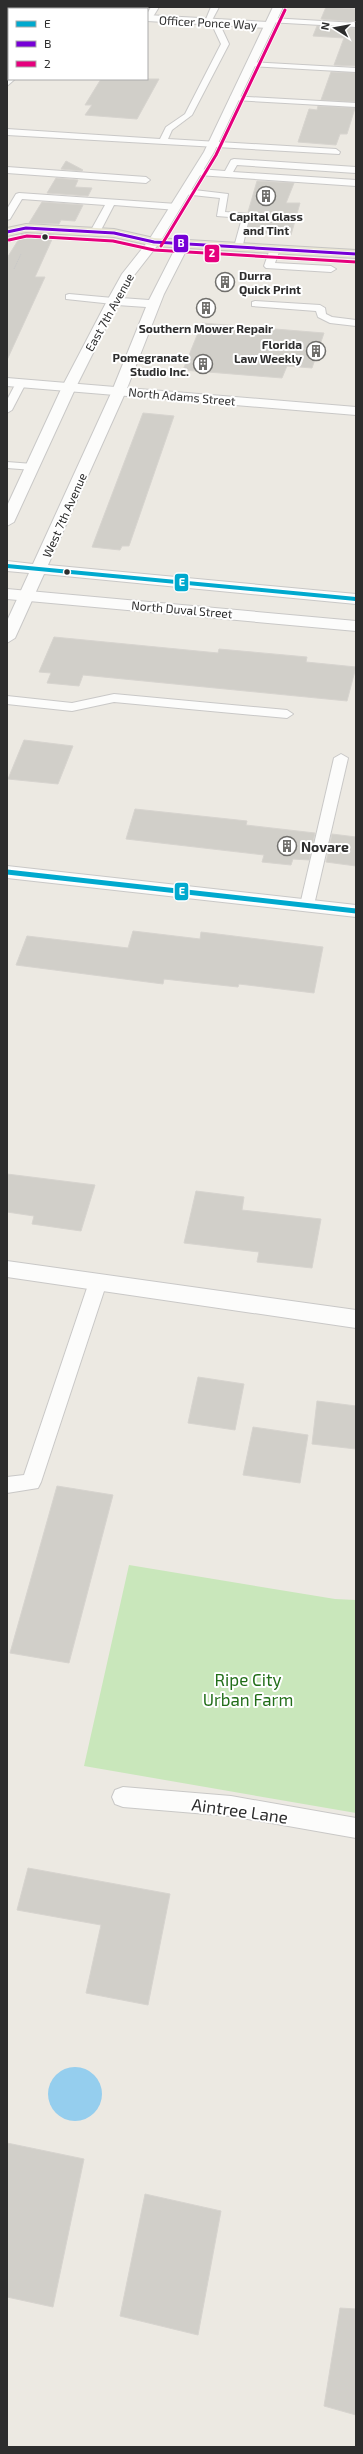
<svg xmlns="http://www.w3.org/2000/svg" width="363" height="2454" font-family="'Exo 2',sans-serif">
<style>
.green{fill:#c9e7bb}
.water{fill:#95ceee}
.building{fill:#d1cfc9;stroke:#d7d4cf}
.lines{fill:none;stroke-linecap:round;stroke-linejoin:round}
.lane-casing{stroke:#c9c8c7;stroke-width:2}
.street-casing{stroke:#c9c8c7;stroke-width:2}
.secondary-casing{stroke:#c9c8c7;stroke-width:2}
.primary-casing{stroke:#c6c5c3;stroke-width:2}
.path{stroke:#c8c8c8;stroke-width:1;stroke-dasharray:1.5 1;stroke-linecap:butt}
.lane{fill:#fcfcfb;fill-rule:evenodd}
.street{fill:#fcfcfb;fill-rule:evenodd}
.secondary{fill:#fcfcfb;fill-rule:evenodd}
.primary{fill:#e9e6d4;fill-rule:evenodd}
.bus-1-far1-casing{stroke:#fff;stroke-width:6}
.bus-1-casing{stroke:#fff;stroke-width:8}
.bus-2-casing{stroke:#fff;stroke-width:4.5}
.bus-3-casing{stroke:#fff;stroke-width:4.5}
.bus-1-far1{stroke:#00a9ce;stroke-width:4}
.bus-1{stroke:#00a9ce;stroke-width:5}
.bus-2{stroke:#7600d6;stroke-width:3}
.bus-3{stroke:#e5007d;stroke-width:3}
.bus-dot{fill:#2d2d2d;stroke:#fff;stroke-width:1.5}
.labels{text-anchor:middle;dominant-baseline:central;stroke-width:4;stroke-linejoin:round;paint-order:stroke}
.far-street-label{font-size:12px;fill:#2d2d2d;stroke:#fff}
.far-poi-label{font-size:12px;font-weight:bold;fill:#2d2d2d;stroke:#fff}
.poi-label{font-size:14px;font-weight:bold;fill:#2d2d2d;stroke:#fff;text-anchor:start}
.near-park-label{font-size:17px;fill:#226e19;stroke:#fff}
.near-street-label{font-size:17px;fill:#2d2d2d;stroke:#fff}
.line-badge{stroke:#fff;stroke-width:1.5}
.badge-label{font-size:11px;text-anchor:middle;font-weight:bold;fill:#fff}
</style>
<rect width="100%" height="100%" fill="#ece9e2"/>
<!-- green -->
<polygon class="green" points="129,1565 335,1599 356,1600 356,1813 84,1766"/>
<!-- water -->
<circle class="water" cx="75" cy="2094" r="27"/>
<!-- building -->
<g class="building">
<polygon points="326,7 356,9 356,22 321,19"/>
<polygon points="317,26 356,28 356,66 334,65 344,38 313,36"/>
<polygon points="331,72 356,73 356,102 321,100"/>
<polygon points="101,79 159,79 137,119 85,115 92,105 85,105"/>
<polygon points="318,106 355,108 347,134 340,134 336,145 298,142 309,109 317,110"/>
<polygon points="66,161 83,170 82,171 61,169"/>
<polygon points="56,178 78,180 75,187 92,188 88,196 47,193"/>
<polygon points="257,181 294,183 286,203 300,203 291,235 247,232 251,214 248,212"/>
<polygon points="42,202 83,205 75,221 61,220 59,224 29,223"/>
<polygon points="22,234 54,235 35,277 45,277 7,360 7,258"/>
<polygon points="202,323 324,333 312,368 287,366 282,378 183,370"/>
<polygon points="143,413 174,416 129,546 122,546 120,550 92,547"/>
<polygon points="54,637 218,653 219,649 307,657 306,662 356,667 347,701 83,675 79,686 47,683 51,673 39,672"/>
<polygon points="24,740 73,746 58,784 8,779"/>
<polygon points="135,809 247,821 246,825 315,833 309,860 293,859 291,865 262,862 264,855 126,839"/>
<polygon points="332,834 356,837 356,866 326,862"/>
<polygon points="133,931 200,939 201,932 323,947 314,993 239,984 238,987 164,979 163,984 16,965 27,936 128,948"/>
<polygon points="7,1174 95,1185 81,1231 32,1224 34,1216 7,1212"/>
<polygon points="196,1191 244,1197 242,1210 321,1219 312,1268 257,1262 259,1252 184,1243"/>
<polygon points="198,1377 244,1384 235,1430 188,1423"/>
<polygon points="317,1401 356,1406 356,1449 312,1444"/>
<polygon points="253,1427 308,1435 300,1483 243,1475"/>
<polygon points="57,1486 113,1495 69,1663 10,1653"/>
<polygon points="28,1868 170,1894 148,2005 86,1993 101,1925 17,1910"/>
<polygon points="7,2143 84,2159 53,2307 7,2297"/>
<polygon points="145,2194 221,2211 198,2335 120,2316"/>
<polygon points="340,2308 356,2309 356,2415 324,2406"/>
</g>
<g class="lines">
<defs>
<g id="lane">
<polygon points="151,7 159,7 151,20 147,20 147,14"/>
<polygon points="211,7 219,7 210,24 204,24"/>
<polygon points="271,18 356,23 356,27 268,22 267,20"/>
<polygon points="220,20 224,22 222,29 229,44 192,115 172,130 168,139 336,149 340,152 339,154 7,135 7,129 160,139 166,127 185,114 221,44 214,29 216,22"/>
<rect x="7" y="24" width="2" height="4"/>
<polygon points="248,62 356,68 356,72 251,66 248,66"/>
<polygon points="9,77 9,79 15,79 7,86"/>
<polygon points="231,96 356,103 356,107 234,100 230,98"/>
<polygon points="234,159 356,167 356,173 237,165 233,172 356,180 356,186 198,175 194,172 198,169 225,171 231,160"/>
<polygon points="7,167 146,177 150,180 146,183 7,173"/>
<polygon points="186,189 228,194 225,212 250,214 242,249 234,247 242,218 217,216 220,198 183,194 183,190"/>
<polygon points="19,193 177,204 181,207 177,210 114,205 100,232 95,235 90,232 105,205 22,199 10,219 7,220 7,209 16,194"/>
<polygon points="275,246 280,249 275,263 331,266 336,269 331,272 266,268 264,266 270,249"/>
<polygon points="69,294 113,298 118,301 113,304 66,299 66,295"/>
<polygon points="255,301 320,305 325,308 326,314 332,317 356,320 356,326 330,323 318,317 316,311 252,306 252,302"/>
<polygon points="21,380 26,383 12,410 7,413 7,400 17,381"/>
<polygon points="7,462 33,464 38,467 33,470 7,468"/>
<polygon points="114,694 287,710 293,714 287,718 114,702 72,711 7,704 7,696 72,703"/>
<polygon points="341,754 348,758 314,905 307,909 300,905 334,758"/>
<polygon points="98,1275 104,1277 107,1282 41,1482 38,1488 7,1493 7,1477 24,1475 89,1282 92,1277"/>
<polygon points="123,1787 231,1796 356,1818 356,1838 231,1816 123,1807 115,1804 112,1797 115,1790"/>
</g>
<g id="street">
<polygon points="7,7 12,8 13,9 9,9 9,13 7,13"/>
<polygon points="147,15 268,22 273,25 268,28 147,21"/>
<polygon points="7,378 356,407 356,415 7,386"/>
<polygon points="7,589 356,621 356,631 7,599"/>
<polygon points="7,1261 356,1310 356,1328 7,1277"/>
</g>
<g id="secondary">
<polygon points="273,7 283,7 214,152 160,242 132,278 121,298 149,300 178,243 184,239 188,240 190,243 164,294 126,391 48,565 356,594 356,604 44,574 15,638 7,643 7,621 29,573 7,571 7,561 33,564 112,391 146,307 117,305 76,387 14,522 7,526 7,506 62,387 107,301 122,274 149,240 204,152"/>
<polygon points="7,866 356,905 356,917 7,878"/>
</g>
<polygon id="primary" points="26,224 114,229 154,238 356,250 356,258 154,246 114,237 26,232 7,236 7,228"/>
</defs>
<!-- lane casing -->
<use href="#lane" class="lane-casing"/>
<!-- street casing -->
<use href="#street" class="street-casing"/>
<!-- secondary casing -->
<use href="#secondary" class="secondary-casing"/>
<!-- primary casing -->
<use href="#primary" class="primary-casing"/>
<!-- path -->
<polyline class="path" points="14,269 21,254"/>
<!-- lane -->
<use href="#lane" class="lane"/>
<!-- street -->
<use href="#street" class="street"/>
<!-- secondary -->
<use href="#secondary" class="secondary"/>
<!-- primary -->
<use href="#primary" class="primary"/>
<defs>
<polyline id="bus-1-far1" points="7,566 356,599"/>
<polyline id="bus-1" points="7,872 356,911"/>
<polyline id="bus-2" points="7,232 26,228 114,233 154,242 356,254"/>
<g id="bus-3">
<polyline points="9,240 27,236 113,241 154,250 356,262"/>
<polyline points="161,246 216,155 285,10"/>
</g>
</defs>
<!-- bus-1-far1 casing -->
<use href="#bus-1-far1" class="bus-1-far1-casing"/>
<!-- bus-1 casing -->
<use href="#bus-1" class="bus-1-casing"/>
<!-- bus-2 casing -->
<use href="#bus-2" class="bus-2-casing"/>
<!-- bus-3 casing -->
<use href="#bus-3" class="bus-3-casing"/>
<!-- bus-1-far1 -->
<use href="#bus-1-far1" class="bus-1-far1"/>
<!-- bus-1 -->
<use href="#bus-1" class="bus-1"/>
<!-- bus-2 -->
<use href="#bus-2" class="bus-2"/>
<!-- bus-3 -->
<use href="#bus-3" class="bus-3"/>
</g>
<!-- icons -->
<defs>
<symbol id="building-ring" viewBox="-11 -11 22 22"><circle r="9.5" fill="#fff" stroke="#706f6c" stroke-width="1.5"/><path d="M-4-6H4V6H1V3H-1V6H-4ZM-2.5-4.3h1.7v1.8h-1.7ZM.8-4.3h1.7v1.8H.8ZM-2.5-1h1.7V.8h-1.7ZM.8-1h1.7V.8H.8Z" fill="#706f6c"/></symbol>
</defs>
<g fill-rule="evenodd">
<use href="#building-ring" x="255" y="185" width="22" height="22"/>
<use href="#building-ring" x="214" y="271" width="22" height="22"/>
<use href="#building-ring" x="195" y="297" width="22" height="22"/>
<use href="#building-ring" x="305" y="340" width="22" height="22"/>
<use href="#building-ring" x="192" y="353" width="22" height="22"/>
<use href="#building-ring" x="276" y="835" width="22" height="22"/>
</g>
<!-- markers -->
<g class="bus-dot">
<circle cx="45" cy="237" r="3.5"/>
<circle cx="67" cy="572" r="3.5"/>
</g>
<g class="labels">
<!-- far-street labels -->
<g class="far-street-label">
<text transform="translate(208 22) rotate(3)">Officer Ponce Way</text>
<text transform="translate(109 312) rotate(-61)">East 7th Avenue</text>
<text transform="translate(182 396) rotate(5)">North Adams Street</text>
<text transform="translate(64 515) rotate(-66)">West 7th Avenue</text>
<text transform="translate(182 609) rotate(5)">North Duval Street</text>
</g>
<!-- far-poi labels -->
<g class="far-poi-label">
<text x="266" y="216">Capital Glass<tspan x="266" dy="14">and Tint</tspan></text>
<text x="239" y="275" text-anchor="start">Durra<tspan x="239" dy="14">Quick Print</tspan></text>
<text x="206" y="328">Southern Mower Repair</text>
<text x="302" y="344" text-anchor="end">Florida<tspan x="302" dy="14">Law Weekly</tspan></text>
<text x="189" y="357" text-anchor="end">Pomegranate<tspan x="189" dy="14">Studio Inc.</tspan></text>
</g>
<!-- poi labels -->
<g class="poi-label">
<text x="301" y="846">Novare</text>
</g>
<!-- near-park labels -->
<g class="near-park-label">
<text x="248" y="1679">Ripe City<tspan x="248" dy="20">Urban Farm</tspan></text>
</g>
<!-- near-street labels -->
<g class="near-street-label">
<text transform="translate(240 1810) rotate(8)">Aintree Lane</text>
</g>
</g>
<g class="line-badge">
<rect x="173" y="234" width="16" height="19" rx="4" fill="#7600d6"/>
<rect x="204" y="244" width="16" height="19" rx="4" fill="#e5007d"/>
<rect x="174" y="573" width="15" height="19" rx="4" fill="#00a9ce"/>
<rect x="174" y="882" width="15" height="19" rx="4" fill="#00a9ce"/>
</g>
<g class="badge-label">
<text x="181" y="247">B</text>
<text x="212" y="257">2</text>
<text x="182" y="586">E</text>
<text x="182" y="895">E</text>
</g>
<!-- border -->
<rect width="363" height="2454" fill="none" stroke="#2d2d2d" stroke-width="16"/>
<!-- legend -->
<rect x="8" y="8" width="140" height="72" fill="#ffffff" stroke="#ababab"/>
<rect x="16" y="21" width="20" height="6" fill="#00a9ce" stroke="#ababab"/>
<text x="44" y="28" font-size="12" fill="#2d2d2d">E</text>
<rect x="16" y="41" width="20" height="6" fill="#7600d6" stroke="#ababab"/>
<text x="44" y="48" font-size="12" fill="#2d2d2d">B</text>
<rect x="16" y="61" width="20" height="6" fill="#e5007d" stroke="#ababab"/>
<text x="44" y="68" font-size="12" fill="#2d2d2d">2</text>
<!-- north arrow -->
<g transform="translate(335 28) rotate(281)" stroke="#ffffff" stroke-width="3" paint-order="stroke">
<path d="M0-3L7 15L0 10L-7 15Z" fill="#2d2d2d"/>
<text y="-6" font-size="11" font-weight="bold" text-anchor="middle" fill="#2d2d2d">N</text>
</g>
</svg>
